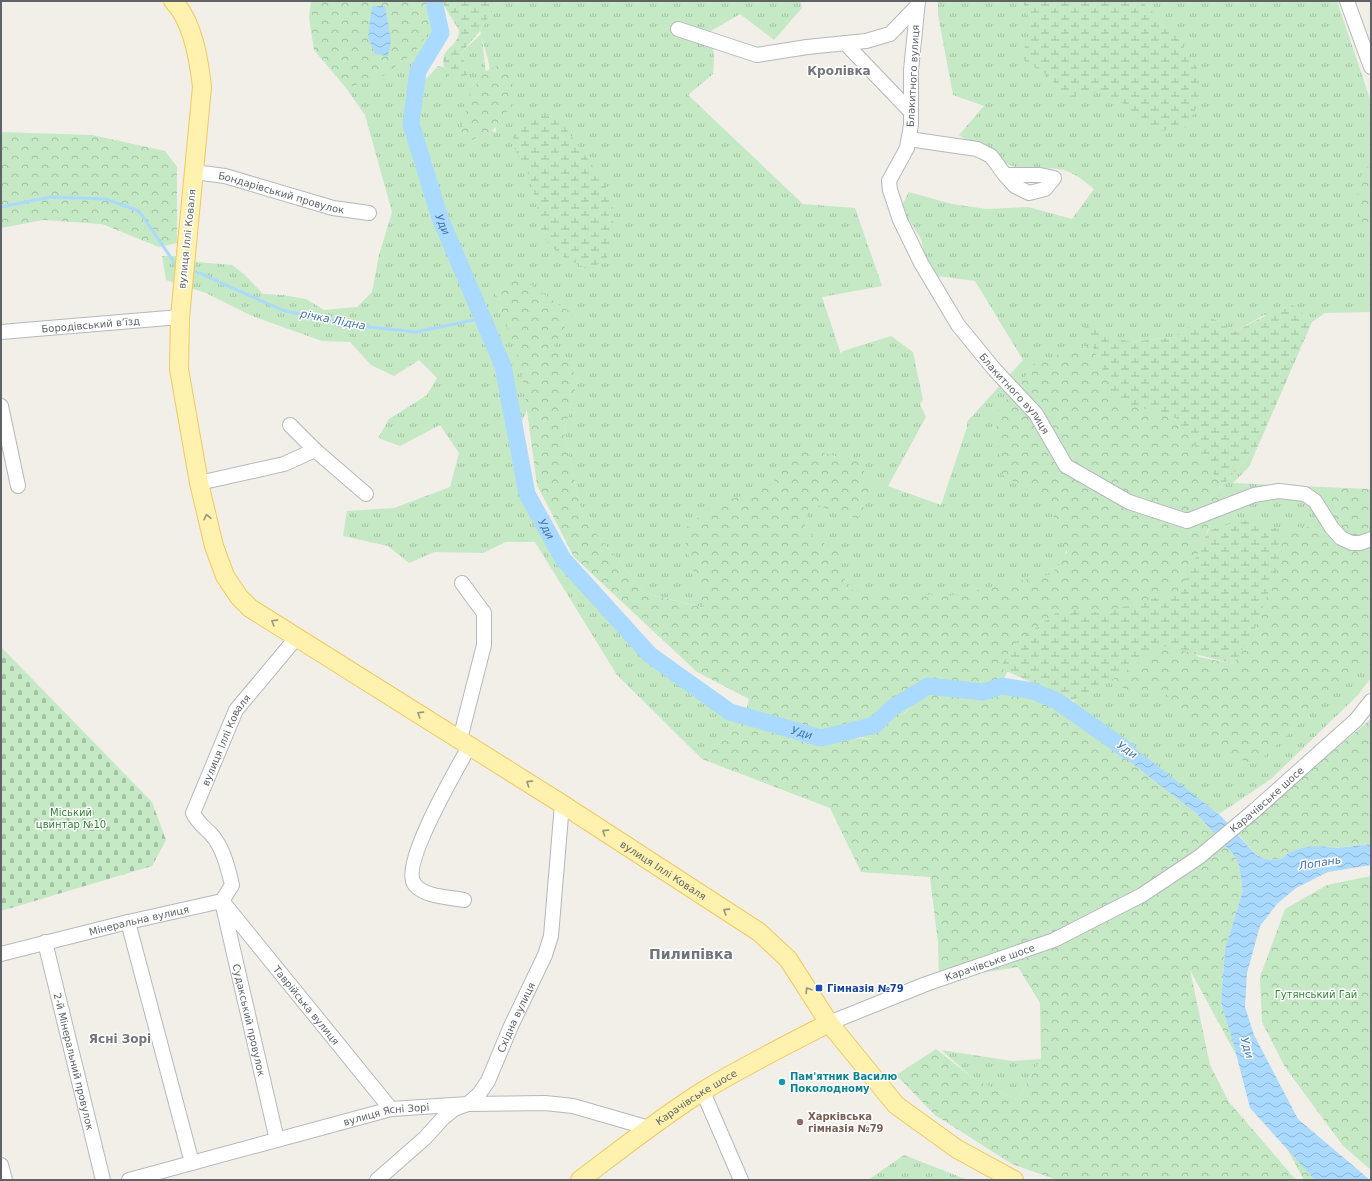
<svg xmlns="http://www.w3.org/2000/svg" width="1372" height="1181" font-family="'DejaVu Sans',sans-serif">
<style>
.grass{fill:url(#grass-tufts);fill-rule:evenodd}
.forest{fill:url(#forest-crowns);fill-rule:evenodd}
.wetland{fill:url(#wetland-marsh)}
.cemetery{fill:url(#cemetery-stones)}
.water{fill:url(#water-waves)}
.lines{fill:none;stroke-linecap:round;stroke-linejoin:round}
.stream{stroke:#aadaff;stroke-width:3}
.river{stroke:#aadaff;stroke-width:17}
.minor-casing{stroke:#b5b8bc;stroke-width:16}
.major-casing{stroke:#f2c960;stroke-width:20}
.minor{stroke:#fff;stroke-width:14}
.major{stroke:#fff2af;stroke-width:18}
.oneway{stroke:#979581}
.transit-dot{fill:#1a4fb4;stroke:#fff;stroke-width:1.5}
.culture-dot{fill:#0f9aa8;stroke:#fff;stroke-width:1.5}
.education-dot{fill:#8d6e63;stroke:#fff;stroke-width:1.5}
.labels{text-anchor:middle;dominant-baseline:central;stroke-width:3;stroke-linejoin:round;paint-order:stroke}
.street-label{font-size:10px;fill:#5f6368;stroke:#fff}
.park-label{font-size:10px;fill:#348238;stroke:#fff}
.transit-label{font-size:10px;font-weight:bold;fill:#164399;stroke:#fff;text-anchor:start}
.culture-label{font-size:10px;font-weight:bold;fill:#0d838f;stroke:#fff;text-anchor:start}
.education-label{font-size:10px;font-weight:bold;fill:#785e54;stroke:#fff;text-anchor:start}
.water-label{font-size:11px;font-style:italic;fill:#4174aa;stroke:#fff}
.quarter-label{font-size:12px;font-weight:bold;fill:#70757a;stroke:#fff}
.district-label{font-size:14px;font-weight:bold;fill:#70757a;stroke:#fff}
</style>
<defs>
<pattern id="grass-tufts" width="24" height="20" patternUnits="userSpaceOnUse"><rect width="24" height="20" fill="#c5e8c5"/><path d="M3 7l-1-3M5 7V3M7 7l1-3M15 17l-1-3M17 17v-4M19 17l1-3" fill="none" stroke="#a3c0a4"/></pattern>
<pattern id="forest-crowns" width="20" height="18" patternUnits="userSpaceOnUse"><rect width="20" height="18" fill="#c5e8c5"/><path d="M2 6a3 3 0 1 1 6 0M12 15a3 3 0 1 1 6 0" fill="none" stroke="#a3c0a4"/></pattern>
<pattern id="wetland-marsh" width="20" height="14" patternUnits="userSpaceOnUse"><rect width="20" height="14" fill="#c5e8c5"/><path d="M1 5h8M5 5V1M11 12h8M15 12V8" fill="none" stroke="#a3c0a4"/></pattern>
<pattern id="cemetery-stones" width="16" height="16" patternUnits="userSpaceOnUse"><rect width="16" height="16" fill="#c5e8c5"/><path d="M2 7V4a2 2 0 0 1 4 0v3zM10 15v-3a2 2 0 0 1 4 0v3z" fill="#a3c0a4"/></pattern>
<pattern id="water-waves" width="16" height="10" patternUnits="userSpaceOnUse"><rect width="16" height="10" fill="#aadaff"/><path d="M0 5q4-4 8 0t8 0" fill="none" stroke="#8eb4d2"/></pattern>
</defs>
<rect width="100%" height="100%" fill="#f1efe8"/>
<!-- grass -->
<g class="grass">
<polygon points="423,1 426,1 434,36 418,71 410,133 447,243 499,369 519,493 568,576 635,646 743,722 702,759 617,675 535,542 506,542 483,553 434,552 409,563 388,546 343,536 347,511 394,508 450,487 459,453 440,425 400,446 378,438 389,419 427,395 437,378 419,360 394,376 371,365 350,342 322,341 252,316 206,293 166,280 162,256 177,256 197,262 232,265 245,275 263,294 283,295 306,299 324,310 357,307 372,292 379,255 392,212 365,115 346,88"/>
<path d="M499,1H800L802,8L774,40L740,14L711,31L714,58L713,74L688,95L803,204L855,208L882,286L822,297L841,354L843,351L891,336L913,352L923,400L920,404L926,417L888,486L941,505L967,427V422L1023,360L975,281L929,275L921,239L901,207L909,192L952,204L986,209L1028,207L1072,219L1094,189C1085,181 1071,170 1058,169C1046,167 1033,172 1021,169C998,162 979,148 959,135L984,106L953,95L938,15V1H1337L1371,102V312L1325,313L1312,322L1264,315L1234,332L1174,337L1130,342L1125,349L1068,541L1061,572L968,601L839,594L682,531L705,608L645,593L583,518L564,433L578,378L554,351L518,430L505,362L447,221L418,130V116L424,81L438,66L467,71L462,52L481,34L480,31ZM482,38L489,64L496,132L492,131Z"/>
<polygon points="1258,446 1249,467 1233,483 1345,488 1338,530 1280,535 1208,531 1222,486"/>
<polygon points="1371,624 1371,678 1357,696 1271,779 1219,814 1069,705 1109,674 1165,684 1217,717"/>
<polygon points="941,1050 1012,1061 1041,1059 1017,1100 974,1079"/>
<polygon points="904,1155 968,1180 868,1180"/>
</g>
<!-- forest -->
<g class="forest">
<polygon points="311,1 426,1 430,31 414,52 383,76 346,88 314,50 309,18"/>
<polygon points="499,65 509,76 512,104 492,131 463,144 461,132 471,93 484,72"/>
<polygon points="1,132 92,135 165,151 177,167 177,243 159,247 102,224 43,220 1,228"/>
<path d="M1371,163V236C1357,227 1356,193 1360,179C1362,173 1368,167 1371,163Z"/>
<path d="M513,273L573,314L554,345L578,378L564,433L583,518L645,593L704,608L682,531L711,507L772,484L797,447L857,461L874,486L858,519L810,503L804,530L839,553L847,590L949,596L1052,574L1067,552L1048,502L1001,474L995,414L1036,363L1086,345L1125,379L1231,436L1219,501L1185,589L1025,642L994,695L1008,694L1037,699L1076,716L1197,814L1238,860L1243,890L1225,949L1221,1005L1321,1180H1304L1190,970L1210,1065L1229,1102L1296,1180H1057L1012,1164L935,1115L896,1075L936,1049L974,1079L1017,1100L1041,1059L1040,1003L1018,967L939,980L938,943L930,877L861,872L830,808L702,759L743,722L749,699L697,672L574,557L537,485L521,366L495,292ZM927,683L992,695V696L980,698L945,693L918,697L901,718ZM745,722L874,739L781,735Z"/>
<polygon points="1345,488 1371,489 1371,653 1350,677 1256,764 1226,756 1167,695 1128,692 1102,673 1157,629 1199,657 1234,664 1276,559 1280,535 1302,526 1330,530 1323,497"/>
<polygon points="1371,719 1371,844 1333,848 1318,846 1290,852 1281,859 1268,860 1256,855 1238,834 1264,809"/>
<polygon points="1371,876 1371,1170 1343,1146 1285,1067 1262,1022 1260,977 1285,909 1327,885"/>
</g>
<!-- wetland -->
<g class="wetland">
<path d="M441,1H499L480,31L462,52L468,75L449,78C432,47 459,51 459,30Z"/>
<polygon points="1023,1 1141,1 1176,35 1199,71 1202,96 1187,127 1154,132 1126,105 1100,92 1061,97 1052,79 1018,56 1034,35"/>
<polygon points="556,115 590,162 611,195 614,218 607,258 589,270 560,255 539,233 539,215 530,177 513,146 513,128 534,116"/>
<polygon points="1290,303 1312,322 1258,446 1222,486 1176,418 1115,400 1084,326 1130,342 1174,337 1207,315 1234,332"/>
<polygon points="1242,520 1280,529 1282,555 1257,624 1234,664 1163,646 1115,678 1072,701 1000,668 1016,642 1063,608 1103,613 1181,590 1208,531"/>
</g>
<!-- cemetery -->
<polygon class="cemetery" points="1,647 152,802 166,840 152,866 1,911"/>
<!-- water -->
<g class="water">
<polygon points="372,6 385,6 391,41 388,56 375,54 368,37"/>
<polygon points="1108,730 1150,760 1221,816 1256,855 1268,860 1281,859 1290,852 1306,847 1318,846 1336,848 1371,844 1371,865 1328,872 1296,888 1277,904 1260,926 1247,973 1245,1007 1254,1035 1298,1119 1370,1180 1315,1180 1250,1108 1232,1038 1221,1003 1225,949 1243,890 1238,860 1197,814 1109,745"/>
</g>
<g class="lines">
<!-- stream -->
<g class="stream">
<polyline points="1,207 51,197 106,199 139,211 176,265"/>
<polyline points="190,269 282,310 351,325 416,332 483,318"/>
</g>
<!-- river -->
<path class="river" id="s1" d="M434,1L441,33L418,71L411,124L440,218L503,366L527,494L563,559L650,655L730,712L821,738L875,725L892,708L928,686L983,692L1002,686L1033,691L1057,701L1128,751"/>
<defs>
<g id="minor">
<path id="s2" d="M918,1L911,70V125L907,148L889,181L890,190L900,220L921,263L958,325L994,369L1036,414L1066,466L1129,502L1187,521L1254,495L1279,491L1305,494L1315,501L1332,528L1341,538L1352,543H1360L1371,539"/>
<polyline points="1347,1 1371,67"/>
<polyline points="678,29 757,55 807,47 866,41 890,34 916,7"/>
<polyline points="845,43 911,112"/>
<polyline points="909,139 977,149 991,156 1005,175 1040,175 1054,178 1045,189 1029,193 1015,186 1005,175"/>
<path id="s3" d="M194,172L225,176L333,208L369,213"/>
<path id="s4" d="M1,332L180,317"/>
<polyline points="1,406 18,486"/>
<polyline points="290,425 315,450"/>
<polyline points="199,483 284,464 315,450 366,494"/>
<polyline points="460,739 484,645 484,613 462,583"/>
<path d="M464,900C449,897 425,897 415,885C399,866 458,767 470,745"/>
<path id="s5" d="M222,901L391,1109"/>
<path id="s6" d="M223,906L277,1140"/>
<polyline points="128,922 192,1163"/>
<path id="s7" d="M45,942L103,1180"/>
<path id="s8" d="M1,954L128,922L222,901L232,885C228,868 223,847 211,834C204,827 197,822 193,813L236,710L297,637"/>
<path id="s9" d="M829,1023L926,984L1054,940L1142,895L1199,857L1254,811L1356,720L1371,701"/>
<polyline points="703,1092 741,1180"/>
<polyline points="1,1165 5,1180"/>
<path id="s10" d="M129,1180L391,1109L468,1104L545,1103L573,1106L649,1128"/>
<path id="s11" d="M377,1180L425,1138L443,1118L454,1109L468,1104L479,1094L488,1081L511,1026L545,955L551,936L562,804"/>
</g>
<g id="major">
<path id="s12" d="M173,1C193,21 199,60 202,87L180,317L179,369L199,483L214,546L225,576L239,597L250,608L562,804L759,932L788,959L829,1023L896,1105L957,1149L1014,1180"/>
<path id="s13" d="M580,1180C620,1150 660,1118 703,1091C744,1066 786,1045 829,1023"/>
</g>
</defs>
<!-- minor casing -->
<use href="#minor" class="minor-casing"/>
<!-- major casing -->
<use href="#major" class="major-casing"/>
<!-- minor -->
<use href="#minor" class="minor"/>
<!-- major -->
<use href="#major" class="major"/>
</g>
<!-- one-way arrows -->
<defs><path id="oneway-chevron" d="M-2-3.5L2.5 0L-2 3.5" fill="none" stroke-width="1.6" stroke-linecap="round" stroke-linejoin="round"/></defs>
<g class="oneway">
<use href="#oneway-chevron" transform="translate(207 517) rotate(-103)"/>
<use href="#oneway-chevron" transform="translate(274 622) rotate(-148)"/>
<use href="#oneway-chevron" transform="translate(420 714) rotate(-148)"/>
<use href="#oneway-chevron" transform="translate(529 783) rotate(-147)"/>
<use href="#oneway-chevron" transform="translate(605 832) rotate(-147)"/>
<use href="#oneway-chevron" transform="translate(726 911) rotate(-147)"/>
<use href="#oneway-chevron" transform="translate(808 990) rotate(-123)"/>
</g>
<!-- markers -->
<rect class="transit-dot" x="815" y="984" width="8" height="8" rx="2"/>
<circle class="culture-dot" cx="782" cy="1082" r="4"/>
<circle class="education-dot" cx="800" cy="1122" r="4"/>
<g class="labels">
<!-- street labels -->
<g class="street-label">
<text transform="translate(913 76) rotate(-87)">Блакитного вулиця</text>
<text stroke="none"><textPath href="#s3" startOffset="90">Бондарівський провулок</textPath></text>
<text transform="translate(187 239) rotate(-84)">вулиця Іллі Коваля</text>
<text stroke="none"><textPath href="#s4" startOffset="90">Бородівський в’їзд</textPath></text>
<text stroke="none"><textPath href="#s2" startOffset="435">Блакитного вулиця</textPath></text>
<text stroke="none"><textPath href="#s8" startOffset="410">вулиця Іллі Коваля</textPath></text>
<text stroke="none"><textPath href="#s9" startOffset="496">Карачівське шосе</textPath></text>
<text stroke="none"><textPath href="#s12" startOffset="1118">вулиця Іллі Коваля</textPath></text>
<text stroke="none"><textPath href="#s8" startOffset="142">Мінеральна вулиця</textPath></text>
<text stroke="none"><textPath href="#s9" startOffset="172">Карачівське шосе</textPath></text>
<text stroke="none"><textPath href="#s5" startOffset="134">Таврійська вулиця</textPath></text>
<text stroke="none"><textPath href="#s11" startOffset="220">Східна вулиця</textPath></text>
<text stroke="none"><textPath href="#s6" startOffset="117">Судакський провулок</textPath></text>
<text stroke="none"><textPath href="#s7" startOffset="123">2-й Мінеральний провулок</textPath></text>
<text stroke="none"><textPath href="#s13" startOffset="143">Карачівське шосе</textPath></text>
<text stroke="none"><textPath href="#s10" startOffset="266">вулиця Ясні Зорі</textPath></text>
</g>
<!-- park labels -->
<g class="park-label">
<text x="71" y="812">Міський<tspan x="71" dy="12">цвинтар №10</tspan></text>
<text x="1316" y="994">Гутянський Гай</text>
</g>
<!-- transit labels -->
<g class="transit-label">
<text x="827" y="988">Гімназія №79</text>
</g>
<!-- culture labels -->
<g class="culture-label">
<text x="790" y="1076">Пам'ятник Василю<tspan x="790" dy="12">Поколодному</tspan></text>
</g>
<!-- education labels -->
<g class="education-label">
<text x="808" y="1116">Харківська<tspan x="808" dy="12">гімназія №79</tspan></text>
</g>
<!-- water labels -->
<g class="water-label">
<text stroke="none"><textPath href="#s1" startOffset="236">Уди</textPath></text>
<text transform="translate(333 320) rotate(11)">річка Лідна</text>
<text stroke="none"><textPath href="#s1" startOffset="560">Уди</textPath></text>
<text stroke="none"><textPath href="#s1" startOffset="897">Уди</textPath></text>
<text transform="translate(1127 750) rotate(35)">Уди</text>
<text transform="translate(1320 863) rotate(-9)">Лопань</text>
<text transform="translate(1247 1048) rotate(75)">Уди</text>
</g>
<!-- quarter labels -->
<g class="quarter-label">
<text x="839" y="71">Кролівка</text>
<text x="120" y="1039">Ясні Зорі</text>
</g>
<!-- district labels -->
<g class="district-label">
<text x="691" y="954">Пилипівка</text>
</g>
</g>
<!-- border -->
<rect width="1372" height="1181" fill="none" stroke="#5f6368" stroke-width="4"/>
</svg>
